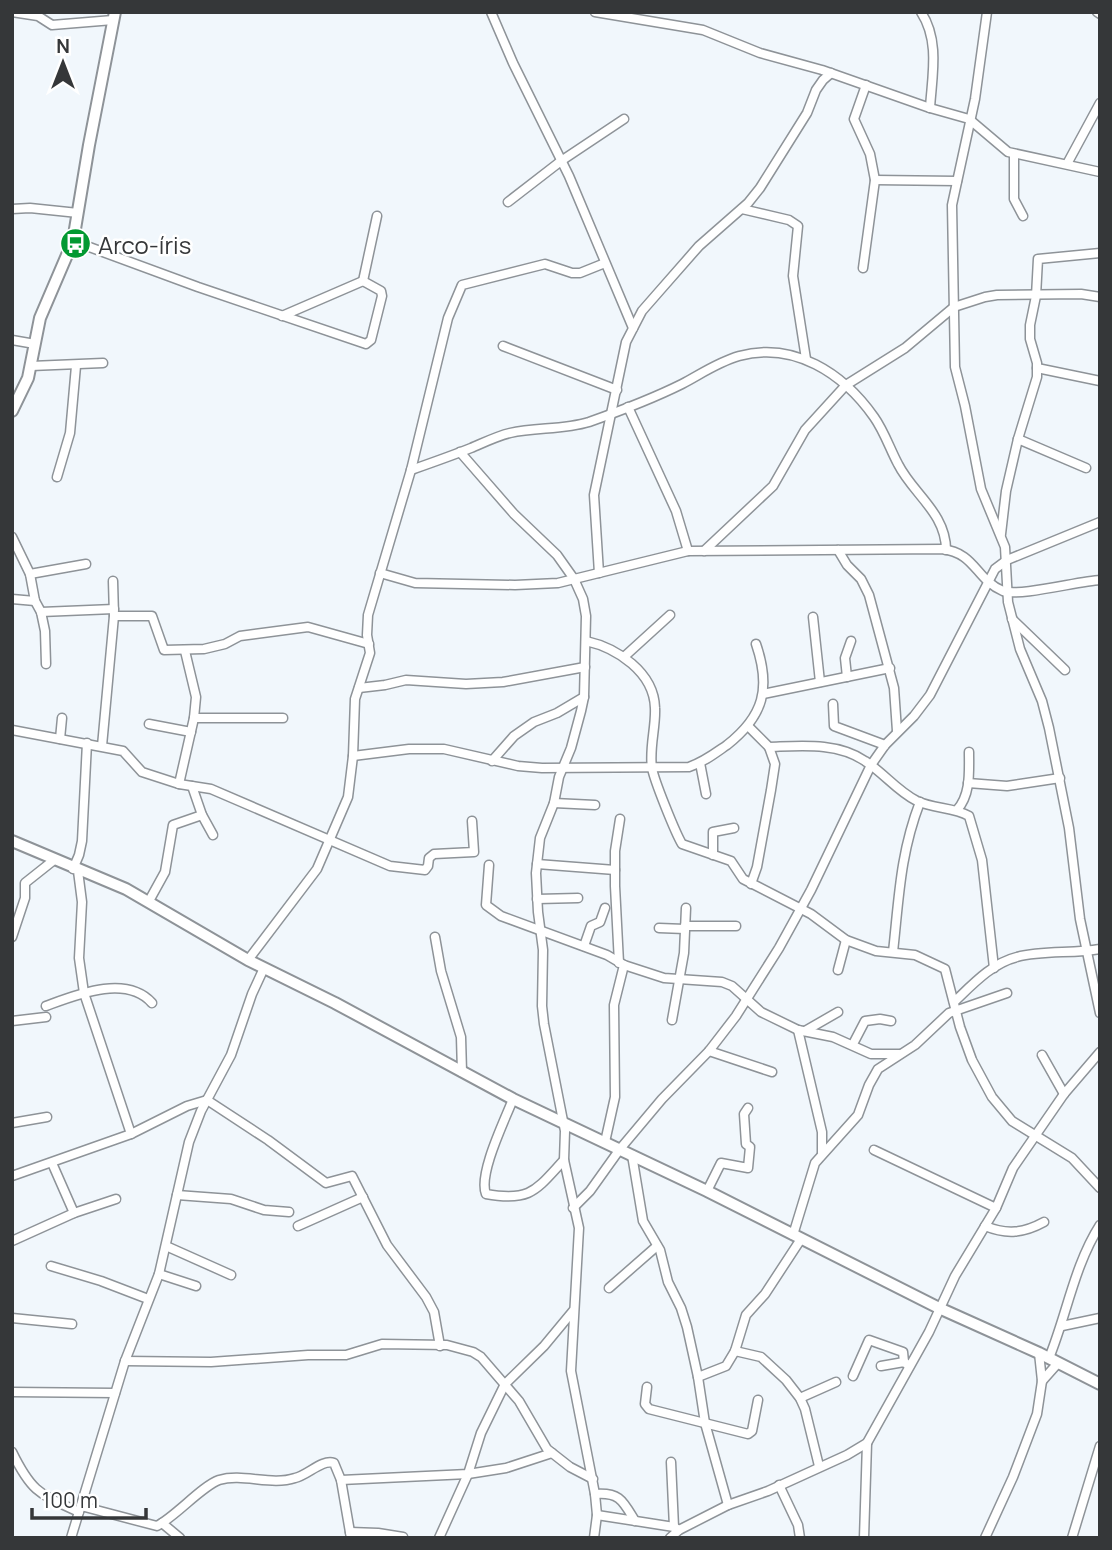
<svg xmlns="http://www.w3.org/2000/svg" width="1112" height="1550" font-family="Manrope,sans-serif">
<style>
.lines{fill:none;stroke-linecap:round;stroke-linejoin:round}
.minor-casing{stroke:#8e9398;stroke-width:11}
.tertiary-casing{stroke:#8e9398;stroke-width:14}
.minor{stroke:#fff;stroke-width:8}
.tertiary{stroke:#fff;stroke-width:10}
.labels{text-anchor:middle;dominant-baseline:central;stroke-width:5;stroke-linejoin:round;paint-order:stroke}
.poi-label{font-size:24px;fill:#353739;stroke:#fff;text-anchor:start}
</style>
<rect width="100%" height="100%" fill="#f1f7fc"/>
<g class="lines">
<defs>
<g id="minor">
<polyline points="12,12 38,16 52,25 113,20"/>
<polyline points="491,12 513,63 569,176 633,328"/>
<polyline points="595,12 703,30 760,53 822,70 930,108 969,119 1008,152 1100,172"/>
<path d="M921,12C940,41 932,76 930,108"/>
<polyline points="987,12 975,99 952,205 955,367 965,406 981,489 1005,547 1008,602 1020,649 1042,701 1049,728 1069,828 1080,919 1100,1013"/>
<polyline points="1097,12 1100,14"/>
<polyline points="1014,154 1014,199 1023,216"/>
<polyline points="1067,164 1100,103"/>
<polyline points="875,180 957,181"/>
<polyline points="508,202 561,161 624,119"/>
<polyline points="12,209 30,208 78,213"/>
<polyline points="742,209 789,220 798,226 793,276 806,359"/>
<polyline points="73,241 198,287 366,344 371,340 382,296 381,291 363,281 377,216"/>
<polyline points="863,268 875,180 870,154 854,119 866,85"/>
<polyline points="282,316 363,281"/>
<polyline points="12,340 35,344"/>
<polyline points="503,346 617,390"/>
<polyline points="31,366 103,363"/>
<polyline points="1037,368 1100,381"/>
<polyline points="628,407 676,511 688,551"/>
<polyline points="1018,439 1086,468"/>
<polyline points="460,452 514,514 557,555 574,579 583,599 586,616 584,697 581,711 571,748 559,777 554,803 540,838 536,873 538,912 543,950 542,1006 544,1024 565,1131 564,1160 579,1228 571,1371 595,1494 597,1515 594,1538"/>
<path d="M411,470C431,463 451,456 471,448C483,443 497,436 510,433C536,427 563,430 589,422C620,411 652,399 682,384C701,374 718,362 739,356C794,341 843,373 874,417C884,431 890,449 898,464C913,494 946,513 946,550"/>
<polyline points="57,477 70,433 76,366"/>
<polyline points="1001,534 1006,491 1018,439 1037,377 1037,363 1030,339 1030,325 1036,296 1038,259 1100,253"/>
<polyline points="12,537 30,574 35,601 41,612 45,631 46,664"/>
<polyline points="838,550 847,565 861,579 869,595 894,688 897,731"/>
<polyline points="704,551 773,486 805,430 846,385 905,348 954,307 985,297 997,295 1081,294 1100,297"/>
<path d="M380,573L415,583L515,585L558,583L688,551L942,549C976,553 975,579 1003,591C1019,597 1079,581 1100,580"/>
<polyline points="599,573 594,495 626,342 642,311 656,295 699,246 748,203 760,188 807,113 816,90 823,80 831,73"/>
<polyline points="30,574 86,564"/>
<polyline points="12,599 35,601"/>
<polyline points="41,612 114,609"/>
<polyline points="114,616 152,616 164,650 204,649 225,644 240,636 308,627 369,644"/>
<polyline points="813,617 820,682"/>
<polyline points="1012,619 1065,670"/>
<path d="M586,641C617,648 654,672 655,708C656,727 649,748 652,768C654,780 675,832 682,844L731,861L743,879L811,914L846,940L876,951L915,955L945,969L960,1027L972,1060L992,1097L1012,1121L1072,1158L1100,1188"/>
<polyline points="625,656 670,615"/>
<polyline points="847,677 845,658 851,641"/>
<polyline points="359,688 385,685 406,680 466,684 503,682 585,667"/>
<polyline points="763,694 890,668"/>
<polyline points="833,704 834,726 885,745"/>
<polyline points="194,718 283,718"/>
<polyline points="149,724 191,732"/>
<path d="M748,726L769,747C801,746 837,742 865,761C884,773 897,791 917,801C934,809 954,807 969,816L982,860L994,968"/>
<polyline points="12,730 123,751 142,772 179,784 211,789 390,866 425,870 428,866 429,858 434,854 474,852 472,821"/>
<polyline points="60,739 62,718"/>
<polyline points="102,746 114,616 113,581"/>
<path d="M353,756L409,749H444L518,766L542,768L689,767C704,762 714,754 727,745C764,716 771,688 756,644"/>
<polyline points="492,761 514,736 534,722 557,713 584,697"/>
<polyline points="700,763 706,794"/>
<polyline points="968,783 1007,786 1060,778"/>
<polyline points="179,784 194,718 196,697 185,651"/>
<polyline points="192,786 202,815 213,835"/>
<polyline points="554,803 595,805"/>
<path d="M957,810C971,794 969,772 969,752"/>
<polyline points="713,855 713,832 734,828"/>
<polyline points="537,864 615,870"/>
<polyline points="489,865 486,905 501,916 607,955 624,965 664,978 722,982 732,986 761,1012 798,1030 833,1037 871,1054 899,1054"/>
<polyline points="73,869 79,855 82,841 87,743"/>
<polyline points="78,871 82,902 79,958 84,993 131,1134"/>
<polyline points="751,884 757,867 771,790 775,764 769,747"/>
<polyline points="537,899 578,898"/>
<polyline points="149,901 165,872 173,825 202,815"/>
<polyline points="685,926 736,926"/>
<polyline points="659,928 685,929"/>
<polyline points="12,937 25,898 25,883 54,860"/>
<polyline points="435,937 441,971 461,1037 462,1072"/>
<polyline points="584,946 591,926 600,922 605,908"/>
<path d="M893,952C899,898 900,854 920,802"/>
<polyline points="248,960 317,869 348,797 353,756 355,699 370,653 367,635 368,615 411,470 448,318 462,285 545,264 572,273 580,273 605,263"/>
<polyline points="619,963 615,886 615,851 620,819"/>
<polyline points="838,970 846,940"/>
<path d="M954,1002C972,985 992,963 1017,957C1043,950 1073,954 1100,949"/>
<path d="M46,1006C76,995 126,974 152,1003"/>
<polyline points="672,1020 684,953 686,908"/>
<polyline points="12,1021 46,1017"/>
<polyline points="798,1030 822,1132 822,1153"/>
<polyline points="805,1031 838,1012"/>
<polyline points="853,1044 865,1021 880,1019 891,1021"/>
<polyline points="709,1051 772,1072"/>
<polyline points="1042,1055 1064,1094"/>
<path d="M513,1099C505,1120 478,1174 486,1194C531,1202 536,1190 564,1160"/>
<polyline points="12,1123 47,1117"/>
<polyline points="605,1142 615,1097 614,1005 624,965"/>
<polyline points="874,1150 996,1208"/>
<polyline points="632,1155 643,1221 660,1250 668,1282 681,1308 687,1327 698,1377 705,1423 728,1505"/>
<polyline points="52,1163 74,1213"/>
<polyline points="12,1176 131,1134 187,1106 207,1100 268,1140 326,1183 352,1176 387,1245 426,1297 434,1312 440,1346"/>
<polyline points="707,1191 721,1163 748,1168 750,1147 746,1144 744,1114 748,1108"/>
<polyline points="177,1195 231,1199 264,1210 289,1212"/>
<polyline points="573,1208 590,1191 620,1149 662,1099 709,1051 736,1016 779,948 811,890 871,765 885,745 914,716 930,695 995,569 1007,560 1100,522"/>
<polyline points="298,1226 363,1197"/>
<path d="M985,1226C1007,1235 1024,1233 1044,1222"/>
<polyline points="793,1235 815,1163 858,1115 869,1085 878,1069 915,1045 949,1013 1007,993"/>
<polyline points="12,1241 74,1213 116,1199"/>
<polyline points="166,1246 231,1275"/>
<polyline points="51,1266 101,1281 148,1299"/>
<polyline points="159,1274 196,1286"/>
<polyline points="609,1288 657,1246"/>
<polyline points="12,1318 72,1324"/>
<polyline points="1062,1326 1100,1318"/>
<polyline points="735,1351 761,1357 786,1380 800,1398 805,1409 819,1466"/>
<path d="M1049,1358C1067,1314 1074,1266 1100,1225"/>
<polyline points="125,1361 211,1362 308,1355 346,1355 382,1344 447,1345 473,1352 481,1357 519,1401 547,1449 570,1467 593,1479"/>
<polyline points="881,1366 904,1362 908,1365"/>
<polyline points="853,1376 869,1340 903,1352 904,1362"/>
<polyline points="698,1377 726,1366 735,1351 746,1315 765,1294 801,1239"/>
<polyline points="1042,1381 1058,1363"/>
<polyline points="647,1387 645,1404 649,1409 748,1434 752,1431 758,1400"/>
<polyline points="12,1392 115,1393"/>
<polyline points="800,1398 836,1382"/>
<path d="M12,1452C32,1493 40,1494 79,1512"/>
<polyline points="671,1462 674,1527"/>
<polyline points="341,1480 468,1474 506,1468 552,1453"/>
<polyline points="779,1485 798,1525 800,1538"/>
<path d="M595,1494C620,1492 623,1501 635,1521"/>
<path d="M81,1506L157,1526C176,1516 202,1486 219,1480C243,1473 271,1486 295,1478C308,1475 322,1459 334,1463L341,1480L351,1538"/>
<polyline points="597,1515 674,1527 679,1530"/>
<polyline points="162,1523 180,1538"/>
<polyline points="350,1532 378,1533 403,1537"/>
<polyline points="71,1538 125,1361 159,1274 189,1142 201,1111 231,1055 252,994 264,968"/>
<polyline points="439,1538 468,1474 481,1433 505,1384 544,1346 573,1311"/>
<polyline points="670,1538 679,1530 728,1505 768,1491 847,1455 867,1443 929,1332 955,1276 996,1208 1013,1168 1064,1094 1100,1052"/>
<polyline points="864,1538 867,1443"/>
<polyline points="985,1538 1013,1477 1037,1414 1042,1381 1039,1353"/>
<polyline points="1072,1538 1100,1446"/>
</g>
<g id="tertiary">
<polyline points="12,411 28,378 40,318 73,241 89,145 115,12"/>
<polyline points="12,841 126,889 248,960 335,1003 513,1099 707,1191 939,1308 1039,1353 1100,1384"/>
</g>
</defs>
<!-- minor casing -->
<use href="#minor" class="minor-casing"/>
<!-- tertiary casing -->
<use href="#tertiary" class="tertiary-casing"/>
<!-- minor -->
<use href="#minor" class="minor"/>
<!-- tertiary -->
<use href="#tertiary" class="tertiary"/>
</g>
<!-- icons -->
<defs>
<symbol id="bus-disc" viewBox="-11 -11 22 22"><circle r="9.5" fill="#029932" stroke="#fff"/><path d="M-5-6H5V4H4V6H2V4H-2V6H-4V4H-5ZM-3.5-4V0h7V-4ZM-3.5 1.2v1.5H-2V1.2ZM2 1.2v1.5H3.5V1.2Z" fill="#fff"/></symbol>
</defs>
<g fill-rule="evenodd">
<use href="#bus-disc" x="58" y="226" width="35" height="35"/>
</g>
<g class="labels">
<!-- poi labels -->
<g class="poi-label">
<text x="98" y="244">Arco-íris</text>
</g>
</g>
<!-- border -->
<rect width="1112" height="1550" fill="none" stroke="#353739" stroke-width="28"/>
<!-- north arrow -->
<g transform="translate(63 63)" stroke="#ffffff" stroke-width="5" paint-order="stroke">
<path d="M0-5L12 26L0 18L-12 26Z" fill="#353739"/>
<text y="-10" font-size="19" font-weight="bold" text-anchor="middle" fill="#353739">N</text>
</g>
<!-- scale -->
<path d="M32 1508v10h114v-10" fill="none" stroke="#353739" stroke-width="3.5"/>
<text x="42" y="1508" font-size="21" fill="#353739" stroke="#ffffff" stroke-width="5" paint-order="stroke">100 m</text>
</svg>
